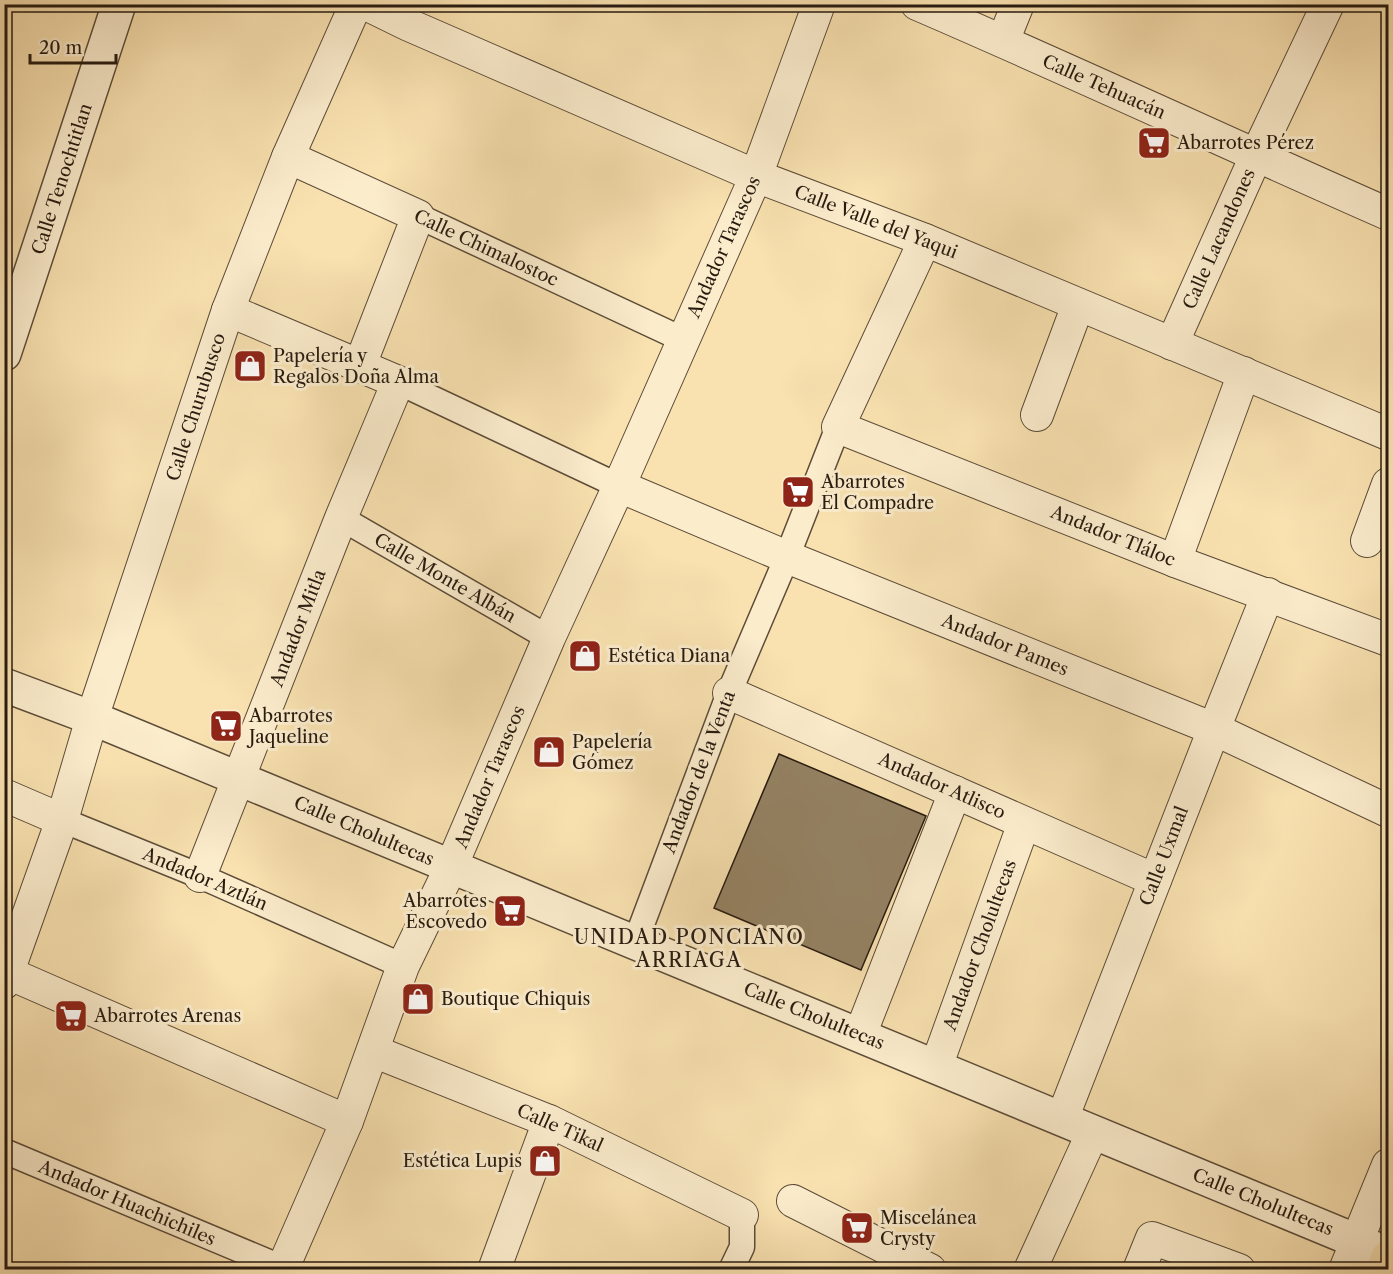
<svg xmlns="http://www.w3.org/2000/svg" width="1393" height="1274" font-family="'Libre Caslon Text',serif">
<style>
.building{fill:#948263;stroke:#271b10;stroke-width:1.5}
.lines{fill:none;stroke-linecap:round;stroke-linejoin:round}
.pedestrian-casing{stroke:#5c4c38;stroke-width:27}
.minor-casing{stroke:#5c4c38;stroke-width:34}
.tertiary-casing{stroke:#5c4c38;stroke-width:36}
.primary-casing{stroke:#271b10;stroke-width:36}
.pedestrian{stroke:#fbeccc;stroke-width:24}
.minor{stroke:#fbeccc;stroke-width:32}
.tertiary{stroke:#fbeccc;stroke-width:33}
.primary{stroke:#f9e1b0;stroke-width:33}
.labels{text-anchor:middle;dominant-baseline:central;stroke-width:6;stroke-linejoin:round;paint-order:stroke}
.street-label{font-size:18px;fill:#271b10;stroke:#fbeccc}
.poi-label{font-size:18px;fill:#271b10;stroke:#fbeccc;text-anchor:start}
.neighbourhood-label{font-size:20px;letter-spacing:1.5px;fill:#271b10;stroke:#fbeccc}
</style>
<rect width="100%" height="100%" fill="#f9e1b0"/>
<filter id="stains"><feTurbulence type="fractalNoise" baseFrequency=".00333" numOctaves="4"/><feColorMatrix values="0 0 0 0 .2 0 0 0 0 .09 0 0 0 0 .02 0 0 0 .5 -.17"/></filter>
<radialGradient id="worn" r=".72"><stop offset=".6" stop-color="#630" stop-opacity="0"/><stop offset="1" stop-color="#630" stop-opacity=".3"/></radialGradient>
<!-- building -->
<polygon class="building" points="779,754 926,816 861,970 714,908"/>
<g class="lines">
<defs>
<g id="pedestrian">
<polyline points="418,216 684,340"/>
<polyline points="398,382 619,486"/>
<polyline points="341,518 549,638"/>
<polyline points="62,820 200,876 403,966"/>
<polyline points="635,943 729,693 787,557 838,427"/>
<polyline points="4,1151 283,1268"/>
<polyline points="731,1270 742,1247 742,1215"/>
</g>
<g id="minor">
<polyline points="366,4 409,25 756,176 925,240 1388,434"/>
<path d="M917,4C1075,72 1231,145 1388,214"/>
<polyline points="1003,41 1018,4"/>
<polyline points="288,157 418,216 360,365"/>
<polyline points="925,240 838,427 1175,561 1388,640"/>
<polyline points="1172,344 1256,156 1328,4"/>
<polyline points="1037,415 1078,305"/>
<polyline points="619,486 787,557 1214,729 1388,811"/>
<polyline points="1367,541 1388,484"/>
<polyline points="1175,561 1244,373"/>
<polyline points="729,693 1155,880"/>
<polyline points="4,795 62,820"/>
<polyline points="200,876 341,518 398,382 228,310"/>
<polyline points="8,973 347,1121"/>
<polyline points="4,983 62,820 92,718 228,310 288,157 356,4"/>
<polyline points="860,1035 955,792"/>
<polyline points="373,1051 549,1121 742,1215"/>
<polyline points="936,1067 1024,823"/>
<polyline points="1062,1119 1214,729 1268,594"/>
<polyline points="793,1201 930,1270"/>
<polyline points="282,1270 347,1121 403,966 451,867 549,638 619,486 756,176 819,4"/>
<polyline points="494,1270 549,1121"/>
<polyline points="1030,1270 1093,1132"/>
<polyline points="1139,1270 1152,1238 1239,1270"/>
<polyline points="1345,1270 1388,1165"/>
</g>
<g id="tertiary">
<polyline points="4,354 119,4"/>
<polyline points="4,685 92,718 1388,1254"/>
</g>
<polyline id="primary" points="1383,1270 1388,1257"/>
</defs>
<!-- pedestrian casing -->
<use href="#pedestrian" class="pedestrian-casing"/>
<!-- minor casing -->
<use href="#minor" class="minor-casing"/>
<!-- tertiary casing -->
<use href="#tertiary" class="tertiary-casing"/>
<!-- primary casing -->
<use href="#primary" class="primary-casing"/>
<!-- pedestrian -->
<use href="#pedestrian" class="pedestrian"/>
<!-- minor -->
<use href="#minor" class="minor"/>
<!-- tertiary -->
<use href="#tertiary" class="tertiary"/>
<!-- primary -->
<use href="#primary" class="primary"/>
</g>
<!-- icons -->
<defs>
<symbol id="supermarket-square" viewBox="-11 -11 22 22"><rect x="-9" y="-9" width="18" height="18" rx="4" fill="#8f2418" stroke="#fbeccc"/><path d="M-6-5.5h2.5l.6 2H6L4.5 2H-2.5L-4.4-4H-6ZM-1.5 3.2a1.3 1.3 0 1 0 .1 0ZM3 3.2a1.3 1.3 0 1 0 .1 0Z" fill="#fff"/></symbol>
<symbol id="shop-square" viewBox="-11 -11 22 22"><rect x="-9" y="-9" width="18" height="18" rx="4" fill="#8f2418" stroke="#fbeccc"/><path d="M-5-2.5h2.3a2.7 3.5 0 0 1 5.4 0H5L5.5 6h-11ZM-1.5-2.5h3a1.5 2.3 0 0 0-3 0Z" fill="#fff"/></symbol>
</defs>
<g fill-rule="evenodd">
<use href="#supermarket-square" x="1135" y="124" width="38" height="38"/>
<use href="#shop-square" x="231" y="347" width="38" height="38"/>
<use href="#supermarket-square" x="779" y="473" width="38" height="38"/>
<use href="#shop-square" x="566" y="637" width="38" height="38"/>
<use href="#supermarket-square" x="207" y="707" width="38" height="38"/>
<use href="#shop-square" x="530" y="733" width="38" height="38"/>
<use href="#supermarket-square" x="491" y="892" width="38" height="38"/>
<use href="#shop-square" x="399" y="980" width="38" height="38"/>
<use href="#supermarket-square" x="52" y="997" width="38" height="38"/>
<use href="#shop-square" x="526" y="1142" width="38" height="38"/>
<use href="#supermarket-square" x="838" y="1209" width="38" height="38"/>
</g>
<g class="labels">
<!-- street labels -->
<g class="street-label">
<text transform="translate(1104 87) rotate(24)">Calle Tehuacán</text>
<text transform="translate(62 179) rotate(-72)">Calle Tenochtitlan</text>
<text transform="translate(876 222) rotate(21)">Calle Valle del Yaqui</text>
<text transform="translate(1219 239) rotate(-66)">Calle Lacandones</text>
<text transform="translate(724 247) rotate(-66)">Andador Tarascos</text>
<text transform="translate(486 248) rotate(25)">Calle Chimalostoc</text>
<text transform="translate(196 407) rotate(-72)">Calle Churubusco</text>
<text transform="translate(1113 536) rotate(22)">Andador Tláloc</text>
<text transform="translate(445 578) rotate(30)">Calle Monte Albán</text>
<text transform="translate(298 628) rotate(-69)">Andador Mitla</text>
<text transform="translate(1005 645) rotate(22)">Andador Pames</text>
<text transform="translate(699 772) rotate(-69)">Andador de la Venta</text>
<text transform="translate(490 777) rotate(-67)">Andador Tarascos</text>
<text transform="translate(942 786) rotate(24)">Andador Atlisco</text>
<text transform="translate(364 831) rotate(23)">Calle Cholultecas</text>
<text transform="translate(1164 856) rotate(-69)">Calle Uxmal</text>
<text transform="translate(205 879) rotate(23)">Andador Aztlán</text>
<text transform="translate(980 945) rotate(-70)">Andador Cholultecas</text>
<text transform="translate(814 1016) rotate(22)">Calle Cholultecas</text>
<text transform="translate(560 1128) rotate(24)">Calle Tikal</text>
<text transform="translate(1263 1202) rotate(22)">Calle Cholultecas</text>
<text transform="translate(127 1203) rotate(23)">Andador Huachichiles</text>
</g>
<!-- poi labels -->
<g class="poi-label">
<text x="1177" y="143">Abarrotes Pérez</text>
<text x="273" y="356">Papelería y<tspan x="273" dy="21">Regalos Doña Alma</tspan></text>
<text x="821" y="482">Abarrotes<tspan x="821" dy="21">El Compadre</tspan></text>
<text x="608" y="656">Estética Diana</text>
<text x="249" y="716">Abarrotes<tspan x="249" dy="21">Jaqueline</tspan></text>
<text x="572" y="742">Papelería<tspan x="572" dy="21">Gómez</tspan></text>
<text x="487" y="901" text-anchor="end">Abarrotes<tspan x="487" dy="21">Escovedo</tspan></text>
<text x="441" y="999">Boutique Chiquis</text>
<text x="94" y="1016">Abarrotes Arenas</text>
<text x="522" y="1161" text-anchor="end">Estética Lupis</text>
<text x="880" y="1218">Miscelánea<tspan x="880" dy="21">Crysty</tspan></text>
</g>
<!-- neighbourhood labels -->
<g class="neighbourhood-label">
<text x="689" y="937">UNIDAD PONCIANO<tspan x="689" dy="23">ARRIAGA</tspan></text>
</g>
</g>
<!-- margin -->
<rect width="1393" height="1274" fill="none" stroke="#f9e1b0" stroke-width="24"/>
<rect x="6" y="6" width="1381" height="1262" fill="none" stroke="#271b10" stroke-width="3"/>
<rect x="12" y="12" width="1369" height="1250" fill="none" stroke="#271b10" stroke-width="1.5"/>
<!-- scale -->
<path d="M30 54v9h86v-9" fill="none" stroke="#271b10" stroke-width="3"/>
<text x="39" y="54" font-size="18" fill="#271b10" stroke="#fbeccc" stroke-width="4.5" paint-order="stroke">20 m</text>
<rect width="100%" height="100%" filter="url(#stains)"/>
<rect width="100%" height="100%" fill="url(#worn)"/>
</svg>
